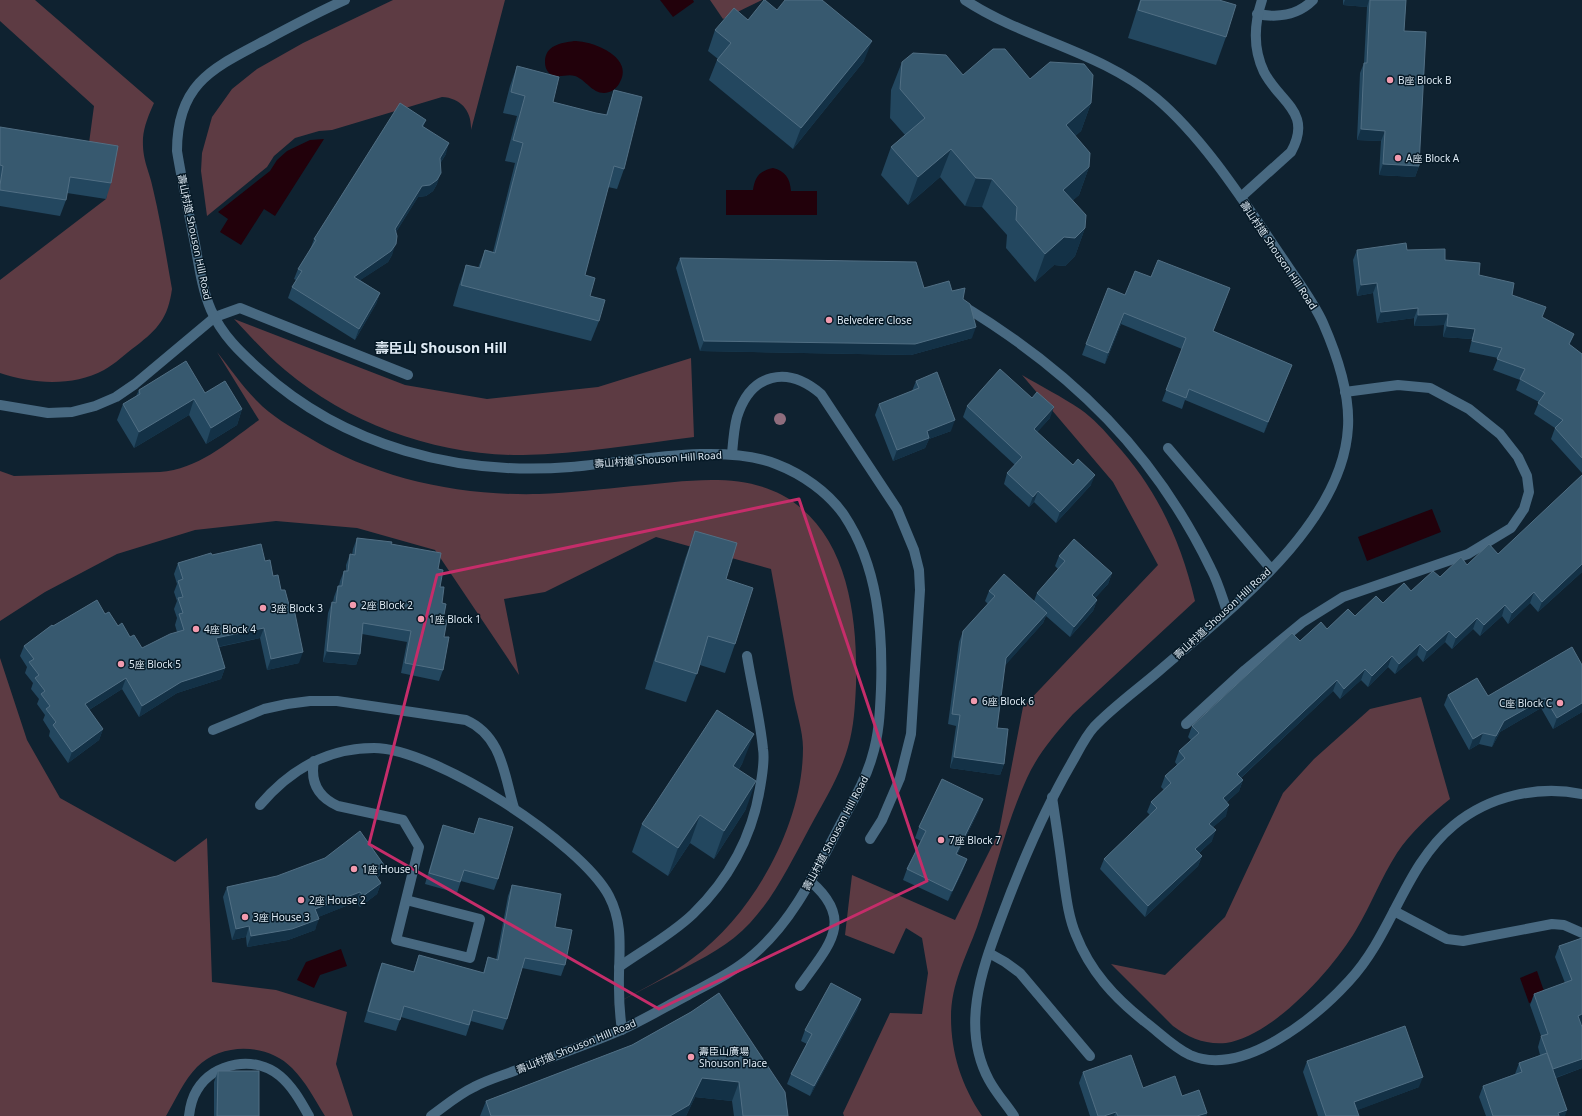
<svg xmlns="http://www.w3.org/2000/svg" width="1582" height="1116" font-family="'Noto Sans','Noto Sans TC',sans-serif">
<style>
.green{fill:#5d3b43}
.water{fill:#22010b}
.lines{fill:none;stroke-linecap:round;stroke-linejoin:round}
.service{stroke:#486981;stroke-width:10}
.minor{stroke:#486981;stroke-width:10}
.tree{fill:#8f6d7d}
.wall{fill:#23475f}
.shaded-wall{fill:#133146}
.building{fill:#37596f;stroke:#516f84}
.marked{fill:none;stroke:#c52d6a;stroke-width:3;stroke-linejoin:round}
.poi-dot{fill:#f29aae;stroke:#061926;stroke-width:1.5}
.labels{text-anchor:middle;dominant-baseline:central;stroke-width:3;stroke-linejoin:round;paint-order:stroke}
.poi-label{font-size:10px;fill:#dde9f3;stroke:#061926;text-anchor:start}
.street-label{font-size:10px;fill:#dde9f3;stroke:#061926}
.district-label{font-size:14px;font-weight:bold;fill:#dde9f3;stroke:#061926}
</style>
<rect width="100%" height="100%" fill="#0f2230"/>
<!-- green -->
<g class="green">
<path d="M0,0H35L154,103C149,114 144,126 143,138C142,161 149,169 153,189C161,222 166,256 172,289C168,318 158,329 136,346C125,354 115,364 104,370C72,387 33,384 0,373V280L106,199L112,162L87,158L94,106L0,21Z"/>
<path d="M393,0H505L471,130C472,111 461,98 442,97L332,130L319,131L295,138L274,156L267,167L207,216L201,171L202,153L212,117L232,89L257,69L303,43Z"/>
<polygon points="710,0 762,0 723,19"/>
<path d="M234,319L405,385L487,399L598,387L691,358L694,437C637,444 580,454 523,455C438,456 350,425 285,370C267,355 251,337 234,319Z"/>
<path d="M217,352C230,368 242,386 257,401C271,416 291,427 308,437C377,479 459,496 539,494C570,493 602,489 633,486C682,482 737,471 782,495C848,531 858,617 856,685C855,706 854,727 848,747C840,776 824,801 810,827C792,860 776,895 750,923C730,945 703,958 677,972C654,983 632,995 610,1007C636,992 670,976 693,958C754,913 803,824 803,748C803,731 796,711 793,694C786,653 779,611 771,569L656,537L545,592L504,599L519,675L435,550L357,528L276,521L195,530L117,554L45,592L0,621V471L14,476L160,472C199,469 228,442 259,420Z"/>
<path d="M1022,375C1041,386 1062,397 1080,409C1093,418 1105,431 1115,443C1157,489 1181,541 1195,601L1073,714C1055,734 1038,754 1027,778C1005,825 994,878 977,927C966,957 951,984 951,1017C951,1054 962,1086 982,1116H844L843,1113L890,1013L922,1014L928,973L922,938L906,928L894,954L845,935L852,875L955,920L999,832L1023,707L1158,565L1113,482Z"/>
<path d="M0,658L27,740L60,798L175,862L207,838L212,982L276,990L347,1012L336,1064L353,1116H325C315,1100 306,1082 292,1068C268,1043 222,1042 197,1067C184,1080 176,1099 166,1116H0Z"/>
<path d="M1421,697L1450,799C1430,815 1411,832 1397,853C1381,878 1371,905 1356,930C1333,969 1273,1036 1226,1043C1206,1045 1189,1038 1173,1026L1111,964L1165,975L1225,917L1283,793L1314,759L1370,709Z"/>
</g>
<!-- water -->
<g class="water">
<polygon points="660,0 693,0 694,2 673,17"/>
<path d="M574,41C594,41 636,58 619,84C616,89 610,93 604,93C592,93 586,80 575,76C566,73 557,80 549,73C546,70 545,66 545,62C545,45 561,43 574,41Z"/>
<polygon points="324,139 275,216 264,209 241,245 220,232 228,219 218,212 270,171 277,160 287,151 310,140"/>
<path d="M773,168C785,171 790,178 791,191H817V215H726V190H753C755,177 759,171 773,168Z"/>
<polygon points="1432,509 1441,532 1367,561 1358,537"/>
<polygon points="341,949 347,966 320,975 314,988 297,980 306,962"/>
<polygon points="1537,971 1546,997 1529,1003 1520,978"/>
</g>
<g class="lines">
<!-- service -->
<g class="service">
<path d="M1257,14C1278,18 1297,16 1313,0"/>
<path d="M1241,197L1291,152C1313,112 1280,103 1264,72C1253,49 1254,24 1262,0"/>
<path d="M965,307C1073,373 1155,453 1211,569C1218,582 1222,597 1227,611"/>
<polyline points="0,405 48,413 72,412 95,406 116,397 135,384 215,317 240,308 408,375"/>
<polyline points="1168,448 1271,569"/>
<path d="M732,454C733,442 734,428 737,417C751,373 787,365 821,394L897,509L914,550L919,570L920,590L911,734L900,778L882,820L870,839"/>
<polyline points="1186,724 1245,670 1303,622 1343,597 1468,554 1511,528 1524,509 1529,492 1527,476 1518,457 1500,434 1469,409 1430,388 1398,385 1345,392"/>
<path d="M213,730L264,709L287,704L310,701H337L466,720C502,736 504,774 514,808"/>
<path d="M314,761C310,782 318,797 338,806L403,820L419,847L396,940L470,958L480,919L406,900"/>
<path d="M260,805C290,770 326,748 374,748C434,748 581,843 609,896C625,927 618,955 619,988C619,1002 620,1016 622,1030"/>
<polyline points="1394,911 1447,939 1463,941 1552,924 1564,925 1582,933"/>
<polyline points="989,953 1005,962 1020,973 1090,1056"/>
<path d="M619,967C643,950 671,935 693,914C728,880 752,837 760,788C762,776 765,761 763,749C760,718 752,687 747,656"/>
<path d="M800,986C827,947 857,921 810,881"/>
<path d="M189,1116C190,1107 192,1098 197,1090C214,1062 255,1055 280,1076C293,1087 301,1102 309,1116"/>
</g>
<!-- minor -->
<g class="minor">
<path d="M345,0C318,12 292,26 266,40C213,68 177,83 177,151C182,182 189,213 195,244C199,266 202,289 211,310C222,335 240,352 260,370C345,447 458,476 571,467C631,462 721,442 776,464C802,474 828,492 844,515C878,566 883,630 881,689C880,712 879,735 872,757C865,782 851,804 839,827C815,873 793,921 753,955C734,972 710,983 688,995C665,1007 642,1021 619,1031C584,1046 549,1058 514,1071C501,1076 487,1080 474,1087C459,1094 445,1106 431,1116"/>
<path d="M965,0C1026,40 1100,51 1156,98C1206,140 1248,208 1285,262C1298,282 1313,301 1323,323C1337,355 1350,392 1348,427C1343,525 1228,611 1159,671C1138,689 1113,707 1094,727C1085,737 1078,752 1071,764C1042,814 1020,867 1000,921C981,972 961,1028 989,1080C996,1093 1006,1104 1014,1116"/>
<path d="M1052,797C1056,823 1060,849 1063,874C1066,895 1068,916 1076,935C1090,971 1114,997 1144,1021C1159,1032 1173,1047 1190,1055C1243,1078 1316,1017 1349,981C1393,934 1404,866 1454,825C1489,796 1538,785 1582,794"/>
</g>
</g>
<!-- trees -->
<circle class="tree" cx="780" cy="419" r="6"/>
<!-- wall -->
<g class="wall">
<polygon points="1140,0 1219,0 1226,37 1216,65 1128,38"/>
<polygon points="1343,0 1406,0 1404,31 1419,166 1415,177 1379,175 1381,141 1357,140 1360,73 1364,63 1367,7 1343,5"/>
<polygon points="777,10 864,61 793,149 709,80 717,60 718,59 708,51 715,30"/>
<polygon points="902,62 963,75 1030,79 1091,103 1081,131 1075,136 1089,167 1079,195 1073,200 1085,228 1075,256 1065,266 1054,265 1035,282 1006,248 1007,235 982,207 965,206 940,177 908,205 881,175 891,147 905,135 890,118 891,90"/>
<polygon points="517,66 553,102 596,113 606,115 614,90 624,169 617,189 608,187 585,275 590,296 599,321 591,341 453,306 459,285 466,265 478,268 485,250 493,252 515,163 505,161 517,116 503,113 510,86"/>
<polygon points="426,120 423,127 446,154 441,162 437,184 433,191 426,196 418,197 396,232 392,255 388,262 360,280 380,293 376,304 355,340 288,298 292,287 296,280 294,279 298,269 310,250 314,239"/>
<polygon points="0,127 111,183 106,199 67,193 66,200 60,216 0,206"/>
<polygon points="1357,250 1407,250 1445,260 1479,275 1512,295 1542,317 1570,345 1582,354 1582,473 1551,439 1555,428 1534,414 1539,402 1516,390 1520,380 1493,370 1498,358 1469,352 1472,339 1443,337 1444,325 1414,326 1414,318 1377,323 1373,293 1357,296 1353,260"/>
<polygon points="680,258 952,291 963,299 972,338 911,355 700,351 676,268"/>
<polygon points="1151,277 1230,288 1213,331 1292,365 1264,433 1185,400 1182,409 1162,401 1182,349 1121,324 1105,364 1082,355 1086,344"/>
<polygon points="916,381 951,431 929,439 925,448 893,461 875,415 879,404 912,391"/>
<polygon points="139,390 205,393 242,409 237,425 206,444 189,415 134,448 117,420 123,404 136,396"/>
<polygon points="967,406 1050,418 1037,432 1091,485 1056,523 1034,502 1029,507 1004,484 1007,473 1015,465 963,417"/>
<polygon points="695,531 726,579 735,644 725,673 700,665 686,702 645,689 685,559"/>
<polygon points="357,538 391,544 438,569 444,637 443,670 439,681 401,673 407,642 362,634 360,654 356,665 323,662 328,613 332,602 333,602 334,597 338,586 339,586 340,581 344,571 346,571 346,565 350,554 352,555 353,549"/>
<polygon points="1498,554 1582,572 1538,612 1530,603 1508,624 1502,616 1480,636 1473,629 1452,649 1445,642 1423,662 1417,655 1395,674 1388,667 1368,687 1361,680 1340,699 1333,691 1241,778 1243,780 1239,791 1227,802 1226,816 1213,827 1212,841 1199,853 1202,856 1198,866 1145,917 1100,869 1104,859 1150,815 1147,812 1151,802 1164,790 1161,787 1165,776 1177,765 1175,762 1179,751 1191,740 1188,737 1192,726 1300,641 1467,565"/>
<polygon points="212,555 265,561 281,590 299,663 267,670 260,638 219,647 225,668 221,679 177,693 139,717 122,689 89,710 103,729 99,740 68,763 49,736 50,731 43,720 45,715 37,704 39,699 31,689 33,683 25,673 27,667 20,656 24,646 53,626 105,614 142,648 177,632 175,625 177,618 174,609 177,601 174,592 177,584 174,574 178,563"/>
<polygon points="1059,556 1112,573 1108,584 1095,598 1097,600 1093,611 1070,637 1046,616 1043,623 1005,665 997,728 1004,764 1000,775 950,768 956,726 948,724 959,642 963,631 988,604 985,601 989,591 1034,601 1037,593 1058,569 1055,566"/>
<polygon points="1582,665 1582,712 1553,729 1541,708 1500,732 1492,747 1479,744 1469,750 1444,705 1448,695 1488,696"/>
<polygon points="743,762 739,769 746,809 714,859 690,843 668,876 632,852 642,824"/>
<polygon points="979,810 957,855 967,859 963,870 948,901 903,880 907,869 921,841 915,838 919,827"/>
<polygon points="479,818 498,879 494,890 461,881 457,893 425,884 439,836 443,825 474,834"/>
<polygon points="380,875 377,878 381,883 377,894 360,907 356,902 318,917 315,930 288,940 247,947 246,937 232,940 223,897 227,887"/>
<polygon points="512,885 555,927 565,965 561,976 522,968 507,1019 503,1030 471,1021 466,1036 401,1017 396,1031 364,1022 378,973 382,963 413,972 419,955 483,973 488,957 496,960 508,896"/>
<polygon points="1582,938 1582,1023 1581,1024 1582,1027 1582,1068 1556,1078 1565,1116 1486,1116 1479,1097 1483,1086 1515,1074 1519,1063 1540,1055 1538,1047 1541,1036 1530,1005 1534,994 1565,983 1555,957 1559,946"/>
<polygon points="861,999 857,1010 810,1096 787,1084 791,1074 807,1044 801,1041 805,1030"/>
<polygon points="691,1012 788,1116 734,1116 732,1101 695,1097 686,1116 480,1116 486,1101 632,1045"/>
<polygon points="1307,1061 1419,1087 1357,1110 1359,1116 1318,1116 1303,1072"/>
<polygon points="218,1071 259,1116 214,1116 214,1082"/>
<polygon points="1083,1072 1143,1088 1182,1096 1207,1113 1206,1116 1090,1116 1079,1083"/>
</g>
<!-- shaded-wall -->
<g class="shaded-wall">
<polygon points="1345,0 1369,0 1367,7 1343,5"/>
<polygon points="872,41 864,61 793,149 801,128"/>
<polygon points="1091,103 1081,131 1055,153 1066,125"/>
<polygon points="1361,129 1385,131 1381,141 1357,140"/>
<polygon points="449,143 446,154 436,169 440,158"/>
<polygon points="951,149 940,177 908,205 918,177"/>
<polygon points="1383,164 1419,166 1415,177 1379,175"/>
<polygon points="1089,167 1079,195 1053,218 1063,190"/>
<polygon points="441,173 437,184 433,191 426,196 418,197 391,240 395,229 422,186"/>
<polygon points="976,178 992,179 982,207 965,206"/>
<polygon points="1085,228 1075,256 1065,266 1054,265 1035,282 1045,254 1064,237"/>
<polygon points="396,244 392,255 388,262 350,287 354,277"/>
<polygon points="1377,283 1373,293 1357,296 1361,285"/>
<polygon points="380,293 376,304 355,340 359,329"/>
<polygon points="1418,308 1414,318 1377,323 1381,312"/>
<polygon points="1124,313 1121,324 1105,364 1108,353"/>
<polygon points="1448,314 1444,325 1414,326 1418,315"/>
<polygon points="1447,326 1475,329 1472,339 1443,337"/>
<polygon points="976,327 972,338 911,355 700,351 704,341"/>
<polygon points="1574,334 1570,344 1565,355 1569,344"/>
<polygon points="1292,365 1288,375 1264,433 1268,422"/>
<polygon points="194,399 189,415 134,448 139,432"/>
<polygon points="1054,407 1050,418 1030,440 1034,429"/>
<polygon points="242,409 237,425 206,444 211,428"/>
<polygon points="955,420 951,431 929,439 925,448 893,461 897,450 927,431"/>
<polygon points="1095,475 1091,485 1056,523 1060,512"/>
<polygon points="1038,491 1034,502 1029,507 1033,497"/>
<polygon points="1582,564 1582,572 1538,612 1542,602"/>
<polygon points="1112,573 1108,584 1088,606 1092,595"/>
<polygon points="1534,592 1530,603 1508,624 1512,613"/>
<polygon points="1097,600 1093,611 1070,637 1074,627"/>
<polygon points="1505,605 1502,616 1480,636 1484,625"/>
<polygon points="1047,613 1043,623 1002,669 1006,658"/>
<polygon points="1477,618 1473,629 1452,649 1456,638"/>
<polygon points="264,628 260,638 212,648 216,638"/>
<polygon points="1449,631 1445,642 1423,662 1427,651"/>
<polygon points="1420,644 1417,655 1395,674 1399,664"/>
<polygon points="327,651 360,654 356,665 323,662"/>
<polygon points="303,652 299,663 267,670 271,659"/>
<polygon points="1392,656 1388,667 1368,687 1372,676"/>
<polygon points="225,668 221,679 177,693 139,717 142,706 181,682"/>
<polygon points="1365,669 1361,680 1340,699 1344,689"/>
<polygon points="126,678 122,689 81,715 85,704"/>
<polygon points="1337,680 1333,691 1233,785 1237,774"/>
<polygon points="1545,698 1541,708 1500,732 1492,747 1496,736 1504,721"/>
<polygon points="1582,703 1582,712 1553,729 1557,718"/>
<polygon points="103,729 99,740 68,763 72,752"/>
<polygon points="1483,733 1479,744 1469,750 1473,739"/>
<polygon points="754,734 743,762 723,794 733,766"/>
<polygon points="954,757 1004,764 1000,775 950,768"/>
<polygon points="1243,780 1239,791 1219,809 1223,798"/>
<polygon points="756,781 746,809 714,859 724,831"/>
<polygon points="983,799 979,810 952,865 956,854"/>
<polygon points="1229,805 1226,816 1205,834 1209,824"/>
<polygon points="700,815 690,843 668,876 678,848"/>
<polygon points="1216,830 1212,841 1191,860 1195,849"/>
<polygon points="1202,856 1198,866 1145,917 1148,906"/>
<polygon points="967,859 963,870 948,901 952,891"/>
<polygon points="384,865 380,875 370,883 374,873"/>
<polygon points="381,883 377,894 360,907 363,896"/>
<polygon points="360,892 356,902 311,920 315,909"/>
<polygon points="319,919 315,930 288,940 247,947 251,936"/>
<polygon points="249,926 246,937 232,940 236,929"/>
<polygon points="861,999 857,1010 810,1096 814,1086"/>
<polygon points="1582,1014 1582,1023 1574,1026 1578,1016"/>
<polygon points="1582,1059 1582,1068 1549,1080 1553,1069"/>
<polygon points="1423,1077 1419,1087 1350,1113 1354,1102"/>
<polygon points="702,1078 739,1082 732,1101 695,1097 686,1116 670,1116"/>
<polygon points="1567,1110 1565,1116 1558,1116 1558,1113"/>
<polygon points="1116,1112 1114,1116 1104,1116"/>
<polygon points="1207,1113 1206,1116 1197,1116"/>
</g>
<!-- building -->
<g class="building">
<polygon points="764,0 765,0 777,10 785,0 822,0 872,41 801,128 717,60 731,43 715,30 734,8 748,20"/>
<polygon points="1141,0 1219,0 1236,5 1226,37 1138,10"/>
<polygon points="1370,0 1406,0 1404,31 1426,32 1419,166 1383,164 1385,131 1361,129 1364,63 1367,63"/>
<polygon points="993,49 1005,49 1030,79 1050,62 1084,64 1093,75 1091,103 1066,125 1090,153 1089,167 1063,190 1086,215 1085,228 1075,238 1064,237 1045,254 1016,220 1017,207 992,179 976,178 951,149 918,177 891,147 925,118 900,89 902,62 913,53 946,55 963,75"/>
<polygon points="517,66 559,77 553,102 596,113 607,115 614,90 642,97 624,169 614,166 585,275 595,278 590,296 605,300 599,321 461,285 466,265 480,268 485,250 495,253 512,185 523,143 513,140 525,96 511,92"/>
<polygon points="400,103 426,120 422,126 449,143 440,158 441,173 437,180 430,185 422,186 395,229 397,236 396,244 391,251 354,277 380,293 359,329 292,287 302,271 298,269 316,240 314,239"/>
<polygon points="0,127 118,146 111,183 70,177 66,200 0,190 0,185 3,166 0,165"/>
<polygon points="1406,243 1407,250 1445,249 1445,260 1480,263 1479,275 1514,283 1512,295 1546,307 1542,317 1574,334 1569,344 1582,354 1582,458 1555,428 1563,420 1538,403 1545,393 1520,379 1525,369 1497,359 1502,348 1472,341 1475,329 1447,326 1448,314 1418,315 1418,308 1381,312 1377,283 1361,285 1357,250"/>
<polygon points="680,258 916,262 924,288 949,281 952,291 965,288 963,299 970,304 976,327 915,344 704,341"/>
<polygon points="1158,260 1230,288 1213,331 1292,365 1268,422 1189,389 1186,398 1166,390 1186,338 1124,313 1108,353 1086,344 1108,288 1125,295 1135,271 1151,277"/>
<polygon points="186,361 205,393 225,381 242,409 211,428 194,399 139,432 123,404 140,394 139,390"/>
<polygon points="1000,369 1032,398 1037,392 1054,407 1034,429 1073,465 1078,459 1095,475 1060,512 1038,491 1033,497 1007,473 1022,457 967,406"/>
<polygon points="937,372 955,420 927,431 929,438 897,450 879,404 919,388 916,381"/>
<polygon points="1582,475 1582,564 1542,602 1534,592 1512,613 1505,605 1484,625 1477,618 1456,638 1449,631 1427,651 1420,644 1399,664 1392,656 1372,676 1365,669 1344,689 1337,680 1237,774 1243,780 1223,798 1229,805 1209,824 1216,830 1195,849 1202,856 1148,906 1104,859 1157,808 1151,802 1171,783 1165,776 1185,758 1179,751 1199,733 1192,726 1292,633 1300,641 1321,622 1327,629 1348,609 1355,616 1376,596 1383,603 1404,583 1411,591 1433,571 1440,577 1461,557 1467,565 1489,544 1498,554"/>
<polygon points="695,531 737,543 726,579 753,588 735,644 708,636 697,674 655,661"/>
<polygon points="357,538 392,542 391,544 441,553 438,569 443,570 440,587 444,587 442,603 446,604 443,620 447,620 444,637 449,637 443,670 405,663 411,631 363,623 360,654 327,651 332,602 336,603 338,586 342,586 344,571 348,571 350,554 355,555"/>
<polygon points="1074,539 1112,573 1092,595 1097,600 1074,627 1037,593 1065,561 1059,556"/>
<polygon points="261,544 265,561 270,560 273,576 278,575 281,590 285,590 289,605 293,604 303,652 271,659 264,628 216,638 225,668 181,682 142,706 126,678 85,704 103,729 72,752 53,725 56,722 46,709 50,706 41,694 45,691 35,678 39,675 29,662 34,659 24,646 52,625 53,626 97,600 105,614 109,612 118,626 122,623 130,637 134,635 142,648 170,634 184,630 179,614 183,613 178,598 183,597 178,581 183,579 178,563 211,553 212,555"/>
<polygon points="1004,574 1047,613 1006,658 997,728 1008,729 1004,764 954,757 960,715 952,714 963,631 995,596 989,591"/>
<polygon points="1572,647 1582,665 1582,703 1557,718 1545,698 1504,721 1496,736 1483,733 1473,739 1448,695 1477,678 1488,696"/>
<polygon points="717,710 754,734 733,766 756,781 724,831 700,815 678,848 642,824"/>
<polygon points="942,779 983,799 956,854 967,859 952,891 907,869 926,831 919,827"/>
<polygon points="479,818 513,827 498,879 464,870 460,882 429,873 443,825 474,834"/>
<polygon points="360,831 384,865 374,873 381,883 363,896 360,892 315,909 319,919 292,929 251,936 249,926 236,929 227,887 277,876 325,858"/>
<polygon points="512,885 561,894 555,927 572,930 565,965 525,958 507,1019 473,1010 469,1025 404,1006 400,1020 368,1011 382,963 414,972 419,955 484,973 488,957 498,960"/>
<polygon points="1582,938 1582,1014 1578,1016 1582,1027 1582,1059 1553,1069 1541,1036 1548,1034 1534,994 1572,980 1559,946"/>
<polygon points="831,983 861,999 814,1086 791,1074 812,1034 805,1030"/>
<polygon points="719,993 785,1092 788,1116 743,1116 739,1082 702,1078 689,1105 670,1116 491,1116 486,1101 632,1045 691,1012"/>
<polygon points="1405,1026 1423,1077 1354,1102 1359,1116 1326,1116 1307,1061"/>
<polygon points="1547,1053 1567,1110 1558,1113 1559,1116 1493,1116 1483,1086 1522,1072 1519,1063"/>
<polygon points="1131,1055 1143,1088 1175,1076 1182,1096 1199,1090 1207,1113 1197,1116 1118,1116 1116,1112 1104,1116 1098,1116 1083,1072"/>
<polygon points="218,1071 259,1071 259,1116 217,1116"/>
</g>
<!-- marked area -->
<path class="marked" d="M799,499L927,881L659,1009L369,844L437,575Z"/>
<!-- markers -->
<g class="poi-dot">
<circle cx="1390" cy="80" r="4"/>
<circle cx="1398" cy="158" r="4"/>
<circle cx="829" cy="320" r="4"/>
<circle cx="353" cy="605" r="4"/>
<circle cx="263" cy="608" r="4"/>
<circle cx="421" cy="619" r="4"/>
<circle cx="196" cy="629" r="4"/>
<circle cx="121" cy="664" r="4"/>
<circle cx="974" cy="701" r="4"/>
<circle cx="1560" cy="703" r="4"/>
<circle cx="941" cy="840" r="4"/>
<circle cx="354" cy="869" r="4"/>
<circle cx="301" cy="900" r="4"/>
<circle cx="245" cy="917" r="4"/>
<circle cx="691" cy="1057" r="4"/>
</g>
<g class="labels">
<!-- poi labels -->
<g class="poi-label">
<text x="1398" y="80">B座 Block B</text>
<text x="1406" y="158">A座 Block A</text>
<text x="837" y="320">Belvedere Close</text>
<text x="361" y="605">2座 Block 2</text>
<text x="271" y="608">3座 Block 3</text>
<text x="429" y="619">1座 Block 1</text>
<text x="204" y="629">4座 Block 4</text>
<text x="129" y="664">5座 Block 5</text>
<text x="982" y="701">6座 Block 6</text>
<text x="1552" y="703" text-anchor="end">C座 Block C</text>
<text x="949" y="840">7座 Block 7</text>
<text x="362" y="869">1座 House 1</text>
<text x="309" y="900">2座 House 2</text>
<text x="253" y="917">3座 House 3</text>
<text x="699" y="1051">壽臣山廣場<tspan x="699" dy="12">Shouson Place</tspan></text>
</g>
<!-- street labels -->
<g class="street-label">
<text transform="translate(195 237) rotate(78)">壽山村道 Shouson Hill Road</text>
<text transform="translate(1279 255) rotate(56)">壽山村道 Shouson Hill Road</text>
<text transform="translate(658 459) rotate(-4)">壽山村道 Shouson Hill Road</text>
<text transform="translate(1222 613) rotate(-43)">壽山村道 Shouson Hill Road</text>
<text transform="translate(835 833) rotate(-62)">壽山村道 Shouson Hill Road</text>
<text transform="translate(576 1046) rotate(-22)">壽山村道 Shouson Hill Road</text>
</g>
<!-- district labels -->
<g class="district-label">
<text x="441" y="347">壽臣山 Shouson Hill</text>
</g>
</g>
</svg>
